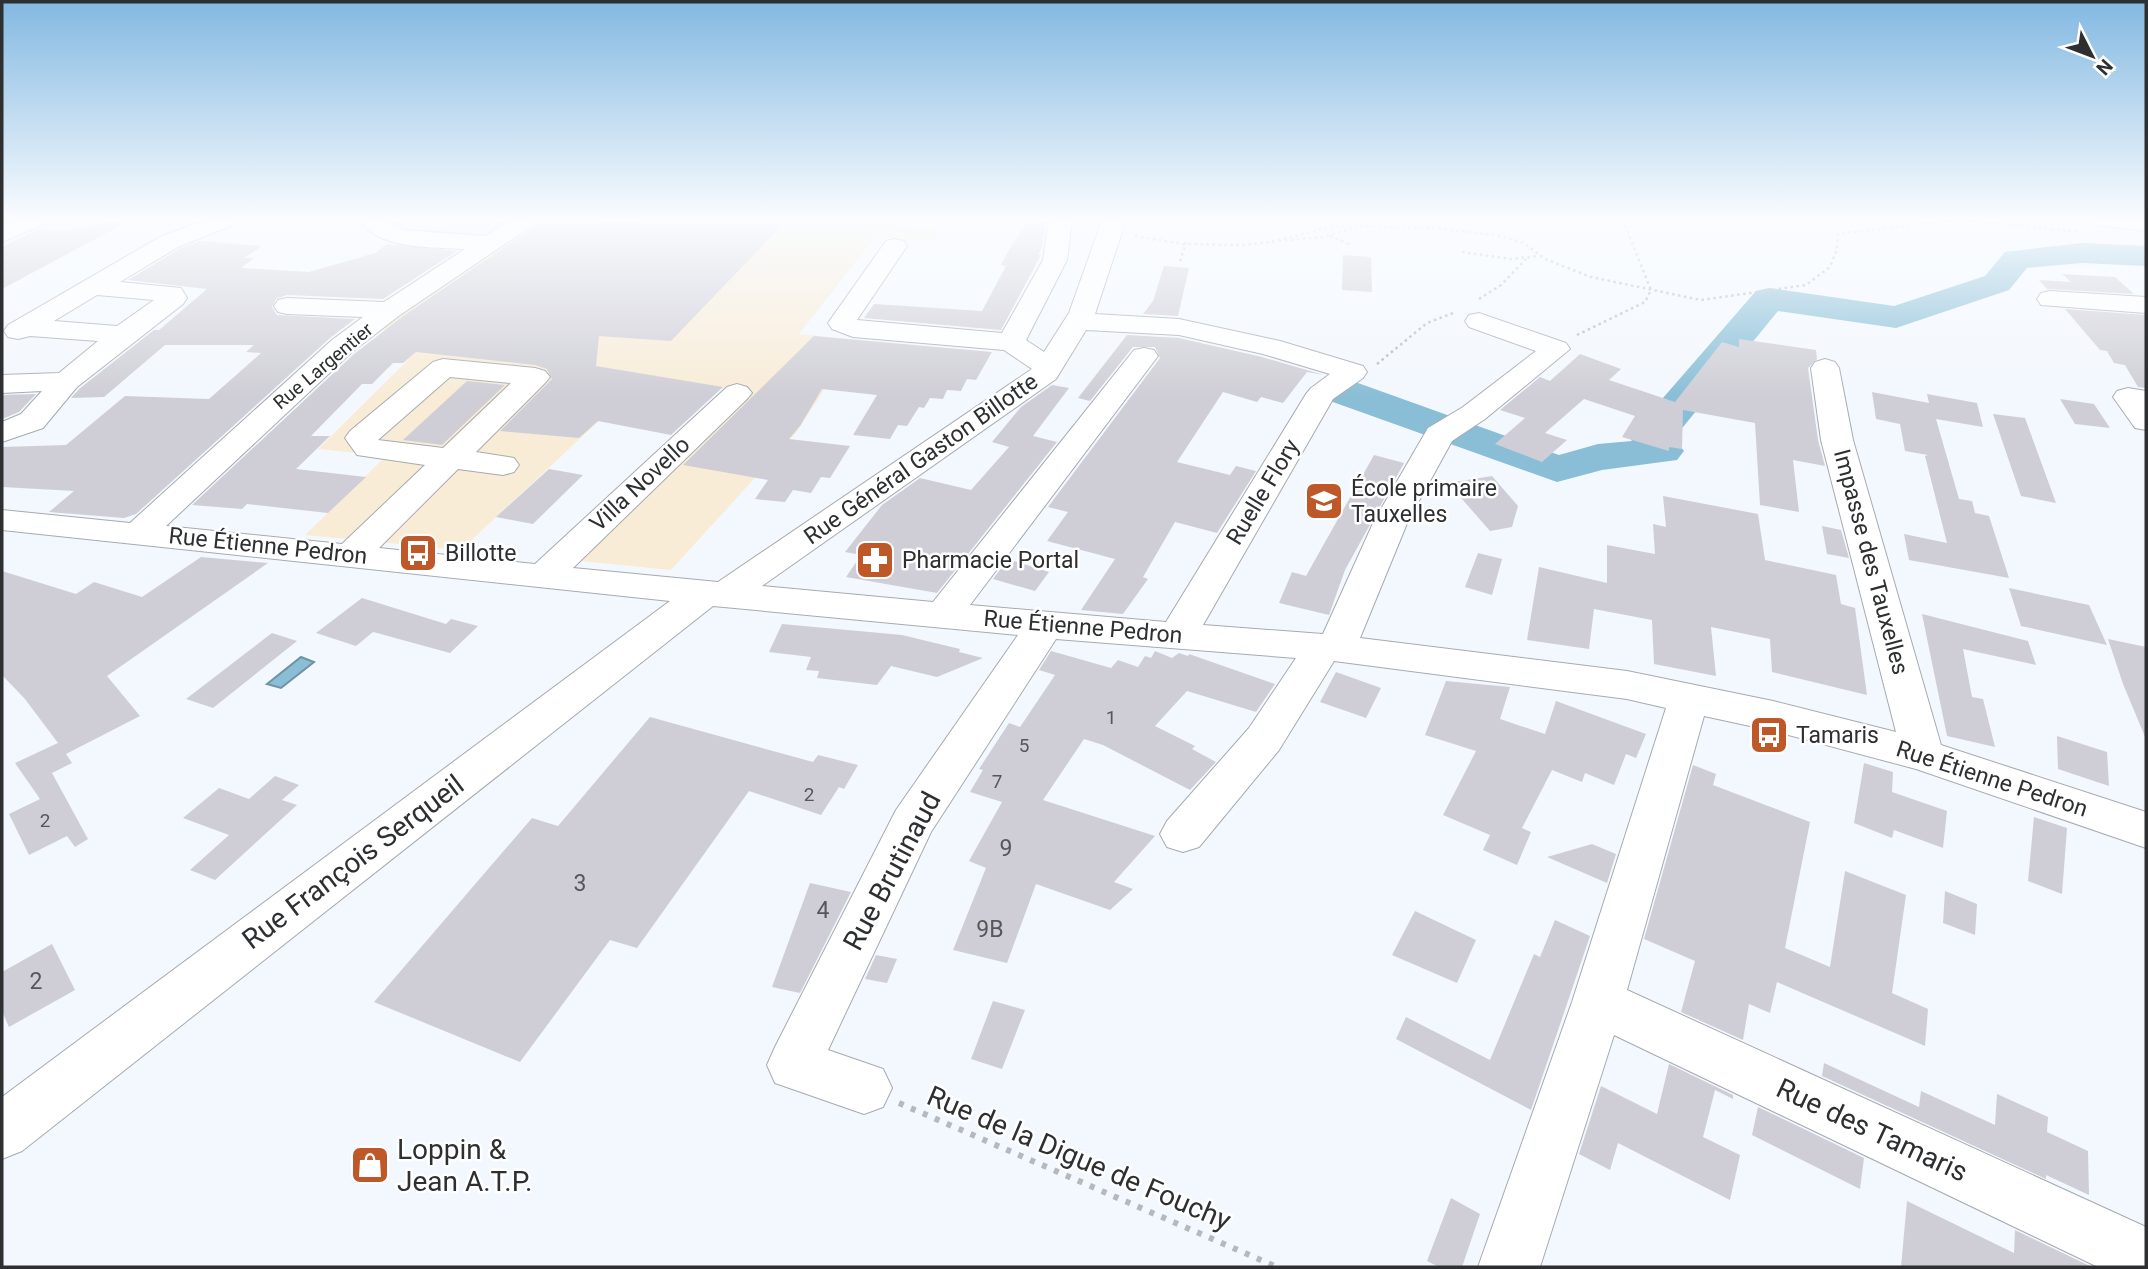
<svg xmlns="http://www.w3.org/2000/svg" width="2148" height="1269" font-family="Roboto,sans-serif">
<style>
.industrial{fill:#f8ecd7}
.water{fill:#89bed6;stroke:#6d93a4;stroke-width:2}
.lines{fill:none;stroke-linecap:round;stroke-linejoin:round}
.river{fill:#89bed6;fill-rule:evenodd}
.building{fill:#cfced6}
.minor-casing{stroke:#a6abb0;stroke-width:2}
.major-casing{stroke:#a6abb0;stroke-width:2}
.path-far1{stroke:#b5b9be;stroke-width:2.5;stroke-dasharray:2.5 3.5;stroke-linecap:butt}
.path{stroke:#b5b9be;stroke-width:6;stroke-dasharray:5 8;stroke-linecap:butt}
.minor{fill:#fff;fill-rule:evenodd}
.major{fill:#fff;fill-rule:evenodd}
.labels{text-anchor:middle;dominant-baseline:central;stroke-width:5;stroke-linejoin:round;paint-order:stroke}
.far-street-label{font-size:19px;fill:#2d2f31;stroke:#fff}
.number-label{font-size:19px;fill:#56575a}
.street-label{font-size:23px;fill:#2d2f31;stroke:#fff}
.poi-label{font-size:23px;fill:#2d2f31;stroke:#fff;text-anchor:start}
.near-number-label{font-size:23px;fill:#56575a}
.near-street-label{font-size:28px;fill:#2d2f31;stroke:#fff}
.near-poi-label{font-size:28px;fill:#2d2f31;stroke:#fff;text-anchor:start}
</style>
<rect width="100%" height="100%" fill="#f3f8fe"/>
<!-- industrial -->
<polygon class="industrial" points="342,220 889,220 888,222 896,226 940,230 932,241 876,236 799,334 856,340 796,433 671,570 580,561 745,391 648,375 461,550 305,535 386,456 318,449 435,333 375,329 489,247 391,242 359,221"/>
<!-- water -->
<polygon class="water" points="301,657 314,662 281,688 267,684"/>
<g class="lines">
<!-- river -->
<polygon class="river" points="2082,243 2146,246 2146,266 2082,263 2027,268 2009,290 1896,328 1778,311 1674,438 1684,451 1677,460 1602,470 1557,482 1330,401 1324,392 1330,383 1344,380 1358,383 1559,455 1598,444 1632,441 1630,438 1636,429 1756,291 1769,288 1894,306 1985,276 2005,252"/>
</g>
<!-- building -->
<g class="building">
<polygon points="540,220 588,220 638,224 644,220 787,220 671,341 599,336 596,366 723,387 671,435 598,421 579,438 500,431 552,379 547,369 535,365 416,352 403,363 393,363 372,384 362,384 311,436 330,436 296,469 366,477 328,513 247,504 242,509 192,505 354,354 402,317 534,227"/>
<polygon points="1029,220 1046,220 1042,247 1038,255 1041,255 1001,330 864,318 874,304 982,311 1006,266 1001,265 1010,248"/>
<polygon points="121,221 123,224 2,289 2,247 40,228 64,230"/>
<polygon points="199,241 262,246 244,258 254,258 241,268 309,272 375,253 387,244 457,251 383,299 287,295 276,299 272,307 277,315 355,319 330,338 136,514 124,518 49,512 74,491 2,487 2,447 66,445 125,396 209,399 261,353 246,352 254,345 165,345 104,397 71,398 79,389 154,330 159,330 207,289 128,280 179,249"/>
<polygon points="1343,255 1371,257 1372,292 1342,290"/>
<polygon points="1164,266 1189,268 1178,316 1143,314 1153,301"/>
<polygon points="2062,274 2115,277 2134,294 2047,289 2039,280 2071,282"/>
<polygon points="2065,309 2146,315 2146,388 2138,387 2125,365 2114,363 2107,351 2100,350"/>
<polygon points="1127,335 1179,338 1262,357 1324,375 1307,372 1283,403 1261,397 1257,402 1223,392 1177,462 1230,475 1236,466 1256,471 1217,533 1175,522 1143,577 1148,579 1123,614 1081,610 1115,559 1047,541 1068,512 1048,507 1160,358 1155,347 1133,347 1090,401 1078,398"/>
<polygon points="814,336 992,352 976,380 967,379 961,391 947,390 943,399 930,398 924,408 919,407 907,426 898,425 890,439 853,435 877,395 822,389 800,426 789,439 850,446 830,478 821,477 811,493 793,490 785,502 755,499 768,480 683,465"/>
<polygon points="1739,339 1816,350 1817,359 1808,368 1818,440 1825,466 1793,460 1799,512 1760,505 1755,423 1683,410 1682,449 1669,447 1669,451 1622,437 1635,416 1584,399 1545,433 1567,440 1542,462 1495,444 1525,418 1500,410 1540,377 1550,381 1580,354 1621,369 1609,380 1675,402 1722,342 1739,347"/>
<polygon points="467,381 505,385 442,445 403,440"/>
<polygon points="1052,385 1069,388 1033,436 1057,442 937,593 846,577 861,555 845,552 882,505 920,478 971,490 1009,447 992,442 1021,407"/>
<polygon points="1872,392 1929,403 1927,394 1977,403 1983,427 1936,419 1959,499 1972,501 1975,513 1989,516 2009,578 1909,560 1904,534 1947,543 1925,456 1928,455 1905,451 1900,424 1876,419"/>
<polygon points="36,394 19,412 2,419 2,395"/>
<polygon points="2060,399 2094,404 2110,428 2075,424"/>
<polygon points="1993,414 2025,418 2056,503 2021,496"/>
<polygon points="1374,455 1404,463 1345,570 1329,615 1279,603 1292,572 1306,576"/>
<polygon points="549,469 583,475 533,524 496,517"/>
<polygon points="1492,476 1518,506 1512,527 1490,531 1448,483"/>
<polygon points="1663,496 1758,514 1765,560 1836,575 1841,604 1855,608 1867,695 1772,672 1770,639 1711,627 1716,676 1654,664 1652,620 1594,609 1589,649 1527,640 1539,567 1607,583 1607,545 1655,554 1653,524 1666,527"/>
<polygon points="1822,526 1841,530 1849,558 1827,554"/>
<polygon points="1478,553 1502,559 1492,595 1465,587"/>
<polygon points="201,557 268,563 107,676 140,716 66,754 72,763 52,773 88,839 75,847 67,836 29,855 9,814 40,799 15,763 58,743 25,699 2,675 2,571 76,594 94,582 142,597"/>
<polygon points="1008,559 1049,572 1035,591 993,579"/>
<polygon points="2009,588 2089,605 2107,645 2021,626"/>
<polygon points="362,598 446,624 451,619 478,626 450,653 377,633 373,632 356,646 316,633"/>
<polygon points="1922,614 2028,641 2036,665 1963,649 1972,697 1983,699 1995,747 1947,736"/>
<polygon points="782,624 902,635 960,649 959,652 983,658 937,677 891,666 877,685 817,678 819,671 806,670 811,657 769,652"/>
<polygon points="272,633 297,641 213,708 186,699"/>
<polygon points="2108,639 2146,647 2146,739 2123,684"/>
<polygon points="1051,651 1111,668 1118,660 1138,667 1145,656 1151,658 1155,651 1172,658 1179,653 1188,656 1189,654 1275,684 1256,712 1187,691 1155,726 1195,746 1192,749 1216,762 1190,790 1103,745 1084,739 1043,800 1155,836 1114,882 1133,889 1110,910 1036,884 1007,963 953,950 986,868 969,861 1002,802 970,792 983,770 979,769 1009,723 1020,727 1055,675 1039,670"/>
<polygon points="1336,672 1381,688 1366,718 1320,702"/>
<polygon points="1446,681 1510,687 1500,719 1545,734 1556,701 1646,734 1636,758 1626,754 1614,785 1585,773 1582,782 1552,770 1522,828 1531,832 1517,865 1483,850 1490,835 1443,815 1476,751 1425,735"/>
<polygon points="650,717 813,762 818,755 858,765 844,789 839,787 821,815 749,791 637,948 610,940 520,1062 374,1002 532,818 558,826"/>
<polygon points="2057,736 2107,752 2109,786 2058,769"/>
<polygon points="1864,763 1893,772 1892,792 1947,811 1943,848 1894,830 1892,838 1854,823"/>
<polygon points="1693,765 1716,774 1713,785 1810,822 1785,948 1830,967 1845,871 1906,895 1892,993 1928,1009 1925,1046 1777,982 1770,1013 1749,1004 1743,1040 1681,1012 1695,961 1644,939"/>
<polygon points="275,776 299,785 282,800 297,805 215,880 190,870 229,835 183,818 219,788 249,799"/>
<polygon points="2034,817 2067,828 2062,894 2028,881"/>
<polygon points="1592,844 1616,854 1607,883 1547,857"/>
<polygon points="810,883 851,892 800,993 772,987"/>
<polygon points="1945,891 1977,904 1975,935 1943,923"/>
<polygon points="1415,911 1476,940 1457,983 1392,955"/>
<polygon points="1555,920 1590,936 1531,1110 1396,1039 1406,1017 1490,1060 1534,954 1540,957"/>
<polygon points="52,944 75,990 9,1027 2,1011 2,972"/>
<polygon points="876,955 897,959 887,983 865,979"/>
<polygon points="993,1001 1025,1010 1002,1069 971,1059"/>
<polygon points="1824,1063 1919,1107 1921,1091 1995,1125 1997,1094 2048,1117 2047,1132 2088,1151 2089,1195 2046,1175 2046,1179 1822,1076"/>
<polygon points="1669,1064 1733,1095 1733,1099 1715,1090 1703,1137 1740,1155 1730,1200 1618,1143 1610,1170 1579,1154 1601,1086 1657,1114"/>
<polygon points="1758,1107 1864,1158 1860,1189 1752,1135"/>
<polygon points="1451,1198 1480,1214 1462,1267 1439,1267 1427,1261"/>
<polygon points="1907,1201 2014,1253 2015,1230 2092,1267 1901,1267"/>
</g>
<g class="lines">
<defs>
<g id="minor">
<path d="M205,220H237L233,225L178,247L120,282L181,288L187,298L183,304L77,387L43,428L2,442V422L21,414L42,391L2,393V375L59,373L98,341L30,336L18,339L8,337L4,331L8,325L160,237ZM97,295L154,300L117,326L54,321Z"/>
<path d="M360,220H386L404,230L485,236L510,220H537L533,225L400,315L352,352L166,526L342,544L425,465L357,455L345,438L350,431L433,362L443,359L535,368L545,371L550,377L545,383L476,452L514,458L519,465L514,472L503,475L458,469L379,548L535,564L727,387L737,384L747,387L752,393L747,399L573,568L718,582L1032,369L1004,350L853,337L832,329L828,323L886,241L895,239L904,241L907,246L857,320L1002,333L1043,260L1049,220H1072L1067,260L1026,340L1044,352L1069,313L1100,226L1099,220H1122L1124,226L1095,314L1179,319L1280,341L1363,366L1367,372L1363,378L1333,399L1203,625L1323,634L1374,521L1428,428L1463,407L1536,351L1469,327L1465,321L1469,315L1479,313L1566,343L1570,349L1485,419L1452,441L1408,521L1360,638L1627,671L1773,701L1896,732L1821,440L1811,368L1815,362L1825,359L1835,362L1839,368L1853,440L1941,745L2146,812V848L1916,769L1773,731L1704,716L1627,990L2146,1227V1267H2098L1614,1035L1540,1267H1478L1572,1002L1666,708L1627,699L1334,661L1279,750L1199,847L1183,852L1167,847L1160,834L1167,821L1249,728L1296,658L1056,639L931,832L828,1050L883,1069L892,1088L883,1107L864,1114L775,1083L767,1065L775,1047L896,810L1018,635L713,606L22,1151L2,1159V1097L670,601L2,530V510L130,523L332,340L363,317L287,314L278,312L274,306L278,300L287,298L384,302L465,249C434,247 377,250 360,220ZM1086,330L1179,335L1263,354L1330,374L1311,388L1306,394L1166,622L970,605L1158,356L1154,350L1144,348L1134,350L933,602L762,586L1056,379ZM450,377L511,383L443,448L378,440Z"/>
<polygon points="2088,220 2146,220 2146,231 2092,225"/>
<polygon points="2050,291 2146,297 2146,313 2041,305 2037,299 2041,293"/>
<polygon points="2128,388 2146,391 2146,430 2135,428 2113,397 2117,391"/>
</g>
<polygon id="major" points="15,220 45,220 41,225 2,242 2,226"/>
</defs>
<!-- minor casing -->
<use href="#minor" class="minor-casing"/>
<!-- major casing -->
<use href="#major" class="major-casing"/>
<!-- path-far1 -->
<g class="path-far1">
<polyline points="1135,236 1183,244 1242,245 1271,242 1335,226 1435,228 1496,235 1524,243 1545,259 1591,277 1701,300 1806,285 1830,267 1837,249 1838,234 1959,220 2080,232"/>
<polyline points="1330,236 1351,245"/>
<polyline points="1279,241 1323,237 1353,228"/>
<polyline points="1462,252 1511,259 1538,256"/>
<polyline points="1180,261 1186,242"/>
<polyline points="1479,299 1501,285 1526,259"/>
<polyline points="1577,335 1645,302 1651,290 1623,220"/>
<polyline points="1377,364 1427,323 1456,312"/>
</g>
<!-- path -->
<polyline class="path" points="899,1103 1277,1267"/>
<!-- minor -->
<use href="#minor" class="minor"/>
<!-- major -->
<use href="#major" class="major"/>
</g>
<!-- sky -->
<linearGradient id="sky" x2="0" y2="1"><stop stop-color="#82b8e1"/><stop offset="0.55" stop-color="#fafcff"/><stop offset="1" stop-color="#fafcff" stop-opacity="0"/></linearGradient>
<rect width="2148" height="397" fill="url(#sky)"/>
<!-- icons -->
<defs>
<symbol id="school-square" viewBox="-11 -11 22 22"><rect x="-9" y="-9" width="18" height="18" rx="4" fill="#be5829" stroke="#fff"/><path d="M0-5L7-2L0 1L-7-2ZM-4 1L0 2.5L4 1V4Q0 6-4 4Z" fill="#fff"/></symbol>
<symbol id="bus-square" viewBox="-11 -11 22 22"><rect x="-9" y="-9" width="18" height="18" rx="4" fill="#be5829" stroke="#fff"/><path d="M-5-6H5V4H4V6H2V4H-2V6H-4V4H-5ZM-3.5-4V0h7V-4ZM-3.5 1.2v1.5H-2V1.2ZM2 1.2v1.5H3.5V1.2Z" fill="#fff"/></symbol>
<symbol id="pharmacy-square" viewBox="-11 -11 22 22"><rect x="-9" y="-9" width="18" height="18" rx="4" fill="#be5829" stroke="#fff"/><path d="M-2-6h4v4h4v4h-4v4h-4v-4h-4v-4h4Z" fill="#fff"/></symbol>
<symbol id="shop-square" viewBox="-11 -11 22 22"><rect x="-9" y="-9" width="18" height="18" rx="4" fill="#be5829" stroke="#fff"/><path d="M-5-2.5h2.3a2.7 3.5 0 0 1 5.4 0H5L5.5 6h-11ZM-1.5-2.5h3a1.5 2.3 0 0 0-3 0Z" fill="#fff"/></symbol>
</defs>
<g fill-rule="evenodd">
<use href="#school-square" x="1302" y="479" width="44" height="44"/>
<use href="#bus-square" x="396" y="531" width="44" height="44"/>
<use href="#pharmacy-square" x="853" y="538" width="44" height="44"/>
<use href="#bus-square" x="1747" y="713" width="44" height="44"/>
<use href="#shop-square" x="348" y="1143" width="44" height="44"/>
</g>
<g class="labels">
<!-- far-street labels -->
<g class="far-street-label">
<text transform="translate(323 366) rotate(-40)">Rue Largentier</text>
</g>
<!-- number labels -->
<g class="number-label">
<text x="1111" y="717">1</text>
<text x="1024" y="745">5</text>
<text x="997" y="781">7</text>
<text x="809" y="794">2</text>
<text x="45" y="820">2</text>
</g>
<!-- street labels -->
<g class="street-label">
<text transform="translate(921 459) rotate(-35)">Rue Général Gaston Billotte</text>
<text transform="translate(640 484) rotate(-43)">Villa Novello</text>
<text transform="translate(1263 492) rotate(-59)">Ruelle Flory</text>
<text transform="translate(268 546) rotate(6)">Rue Étienne Pedron</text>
<text transform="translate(1871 562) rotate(75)">Impasse des Tauxelles</text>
<text transform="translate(1083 627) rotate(5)">Rue Étienne Pedron</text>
<text transform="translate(1992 779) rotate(18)">Rue Étienne Pedron</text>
</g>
<!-- poi labels -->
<g class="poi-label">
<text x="1351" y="488">École primaire<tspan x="1351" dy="26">Tauxelles</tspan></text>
<text x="445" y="553">Billotte</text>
<text x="902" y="560">Pharmacie Portal</text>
<text x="1796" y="735">Tamaris</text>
</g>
<!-- near-number labels -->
<g class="near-number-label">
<text x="1006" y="848">9</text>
<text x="580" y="883">3</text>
<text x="823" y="910">4</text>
<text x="990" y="929">9B</text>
<text x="36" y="981">2</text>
</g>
<!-- near-street labels -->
<g class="near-street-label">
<text transform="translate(353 862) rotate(-37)">Rue François Serqueil</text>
<text transform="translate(892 871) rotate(-62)">Rue Brutinaud</text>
<text transform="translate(1872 1130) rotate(25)">Rue des Tamaris</text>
<text transform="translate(1079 1158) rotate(23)">Rue de la Digue de Fouchy</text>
</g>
<!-- near-poi labels -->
<g class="near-poi-label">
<text x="397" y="1149">Loppin &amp;<tspan x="397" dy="32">Jean A.T.P.</tspan></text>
</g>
</g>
<!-- border -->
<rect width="2148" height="1269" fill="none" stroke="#2d2f31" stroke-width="7"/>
<!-- north arrow -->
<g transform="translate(2092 56) rotate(132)" stroke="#ffffff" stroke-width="5" paint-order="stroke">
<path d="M0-5L12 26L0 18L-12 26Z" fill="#2d2f31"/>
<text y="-10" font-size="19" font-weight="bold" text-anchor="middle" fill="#2d2f31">N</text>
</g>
</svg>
